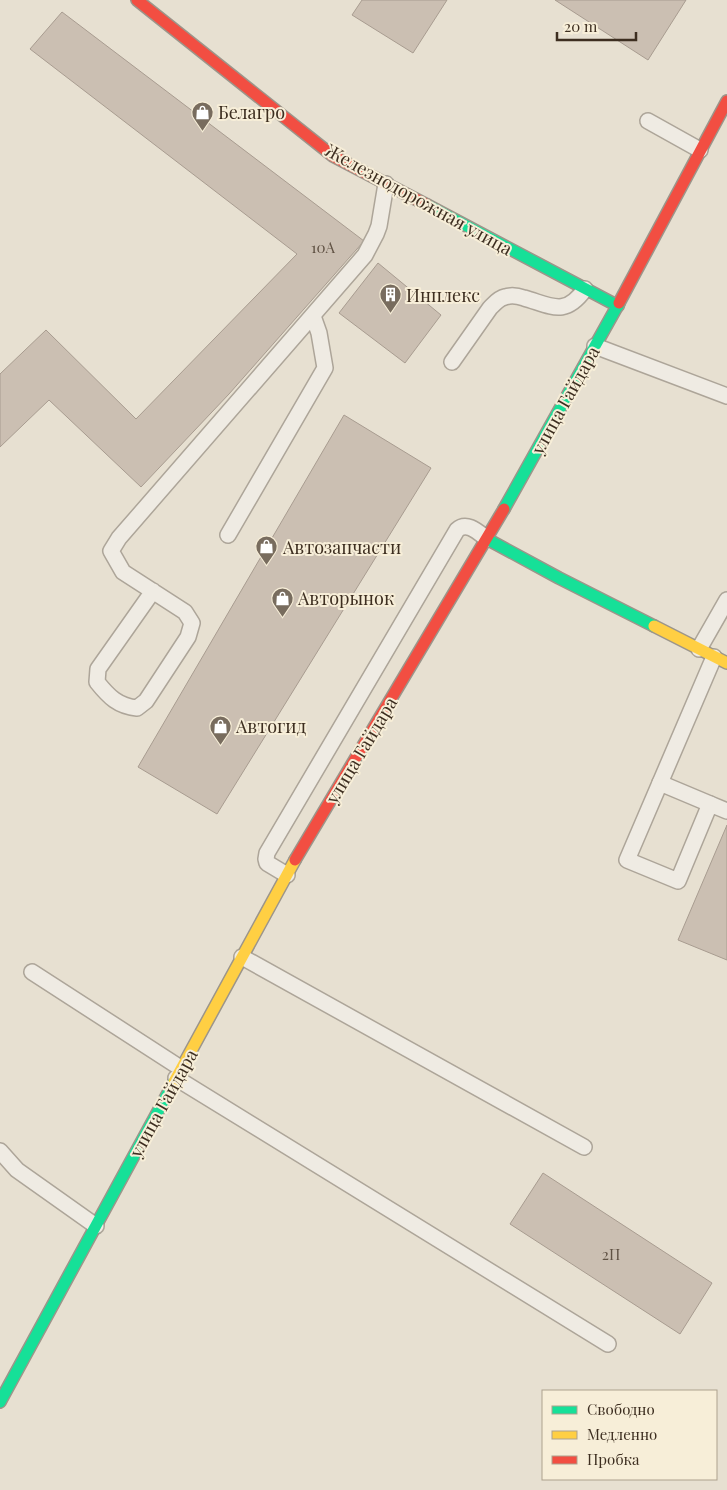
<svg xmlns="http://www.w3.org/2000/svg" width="727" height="1490" font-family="'Playfair Display',serif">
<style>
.building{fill:#cbbfb2;stroke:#a89c90}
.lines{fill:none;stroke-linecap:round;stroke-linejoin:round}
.lane-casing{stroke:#ada599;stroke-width:18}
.fast-casing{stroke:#9c958a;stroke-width:14}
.slow-casing{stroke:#9c958a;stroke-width:14}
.jam-casing{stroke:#9c958a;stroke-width:14}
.lane{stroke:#efebe3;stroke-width:15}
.fast{stroke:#16e098;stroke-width:11}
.slow{stroke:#ffcf43;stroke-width:11}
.jam{stroke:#f24e42;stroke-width:11}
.labels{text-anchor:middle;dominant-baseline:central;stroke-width:4;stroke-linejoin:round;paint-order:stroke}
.number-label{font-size:15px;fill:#605244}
.poi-label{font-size:18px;fill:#3d2e20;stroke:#f7eed8;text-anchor:start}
.street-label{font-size:18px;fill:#3d2e20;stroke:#f7eed8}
</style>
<rect width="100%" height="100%" fill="#e7e0d1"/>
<!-- building -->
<g class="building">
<polygon points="362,0 447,0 413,53 352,15"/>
<polygon points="555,0 686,0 648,60"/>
<polygon points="62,12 364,241 229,394 141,487 49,400 0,447 0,374 46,330 136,419 297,254 30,49"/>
<polygon points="378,263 441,315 405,363 339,313"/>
<polygon points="344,415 431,468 217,814 138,767"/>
<polygon points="727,825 727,960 678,940"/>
<polygon points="543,1173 712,1283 680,1334 510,1224"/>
</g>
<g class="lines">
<defs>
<g id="lane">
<polyline points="648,121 700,150"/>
<polyline points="595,346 727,396"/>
<path d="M452,362L490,308C494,304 499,298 505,297C511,295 518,296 524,298C552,306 565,317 585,289"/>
<polyline points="228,535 325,368 319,333 313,316"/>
<path d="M153,591L98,669L97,682C109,697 118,706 137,708L146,701L188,637L192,623L185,612L123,572L111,551L119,538L365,255L376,234L379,226L386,184"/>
<polyline points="699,649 727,600"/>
<polyline points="714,657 627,860 678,881 710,804 727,811"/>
<polyline points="660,783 710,804"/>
<path d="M287,875L267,863L266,859L267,853L457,530C467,521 478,532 487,539"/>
<polyline points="242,957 584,1147"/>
<polyline points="32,972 182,1069"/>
<polyline points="176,1078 608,1344"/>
<polyline points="0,1151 17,1170 96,1226"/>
</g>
<g id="fast">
<polyline points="427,205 618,306"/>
<polyline points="504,509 619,303"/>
<polyline points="487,539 559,578 654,626"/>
<polyline points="0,1402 174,1082"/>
</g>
<g id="slow">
<polyline points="654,626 727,663"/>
<polyline points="174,1082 295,860"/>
</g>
<g id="jam">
<polyline points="137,0 333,156 427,205"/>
<polyline points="619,303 727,101"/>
<polyline points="295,860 504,509"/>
</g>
</defs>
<!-- lane casing -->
<use href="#lane" class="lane-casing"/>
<!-- fast casing -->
<use href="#fast" class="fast-casing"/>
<!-- slow casing -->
<use href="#slow" class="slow-casing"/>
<!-- jam casing -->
<use href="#jam" class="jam-casing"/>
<!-- lane -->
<use href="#lane" class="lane"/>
<!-- fast -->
<use href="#fast" class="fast"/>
<!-- slow -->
<use href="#slow" class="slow"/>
<!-- jam -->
<use href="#jam" class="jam"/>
</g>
<!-- icons -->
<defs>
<symbol id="shop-pin" viewBox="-11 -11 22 30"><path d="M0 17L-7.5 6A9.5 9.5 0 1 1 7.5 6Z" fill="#786c5e" stroke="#f7eed8"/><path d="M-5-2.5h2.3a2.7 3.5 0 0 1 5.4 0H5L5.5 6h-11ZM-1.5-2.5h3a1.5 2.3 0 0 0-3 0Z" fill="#fff"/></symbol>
<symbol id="building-pin" viewBox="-11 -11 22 30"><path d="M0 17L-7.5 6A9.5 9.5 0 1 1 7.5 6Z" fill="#786c5e" stroke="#f7eed8"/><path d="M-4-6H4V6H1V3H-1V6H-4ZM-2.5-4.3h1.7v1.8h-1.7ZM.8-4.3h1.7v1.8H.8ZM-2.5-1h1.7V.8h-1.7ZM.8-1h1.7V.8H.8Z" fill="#fff"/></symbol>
</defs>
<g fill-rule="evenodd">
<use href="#shop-pin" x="190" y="100" width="25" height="34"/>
<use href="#building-pin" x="378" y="282" width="25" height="34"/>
<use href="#shop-pin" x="254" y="534" width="25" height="34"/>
<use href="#shop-pin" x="270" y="586" width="25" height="34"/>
<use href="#shop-pin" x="208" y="714" width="25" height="34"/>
</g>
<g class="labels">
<!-- number labels -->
<g class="number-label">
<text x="323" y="247">10А</text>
<text x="611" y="1254">2П</text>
</g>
<!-- poi labels -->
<g class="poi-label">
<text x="218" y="112">Белагро</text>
<text x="406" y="295">Инплекс</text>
<text x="283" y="547">Автозапчасти</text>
<text x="298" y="598">Авторынок</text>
<text x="236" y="726">Автогид</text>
</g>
<!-- street labels -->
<g class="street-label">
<text transform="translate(419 199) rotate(29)">Железнодорожная улица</text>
<text transform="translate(565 400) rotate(-61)">улица Гайдара</text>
<text transform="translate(361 750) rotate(-59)">улица Гайдара</text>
<text transform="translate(163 1103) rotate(-61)">улица Гайдара</text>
</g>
</g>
<!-- legend -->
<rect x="542" y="1390" width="175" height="90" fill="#f7eed8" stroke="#ada18e"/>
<rect x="552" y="1406" width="25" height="8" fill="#16e098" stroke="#ada18e"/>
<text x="587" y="1415" font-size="15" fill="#3d2e20">Свободно</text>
<rect x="552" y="1431" width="25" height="8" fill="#ffcf43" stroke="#ada18e"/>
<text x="587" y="1440" font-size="15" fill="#3d2e20">Медленно</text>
<rect x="552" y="1456" width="25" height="8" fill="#f24e42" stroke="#ada18e"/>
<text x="587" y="1465" font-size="15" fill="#3d2e20">Пробка</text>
<!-- scale -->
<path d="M557 32v8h79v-8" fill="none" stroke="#3d2e20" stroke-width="2.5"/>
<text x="564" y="32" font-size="15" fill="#3d2e20" stroke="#f7eed8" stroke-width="4" paint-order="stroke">20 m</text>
</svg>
